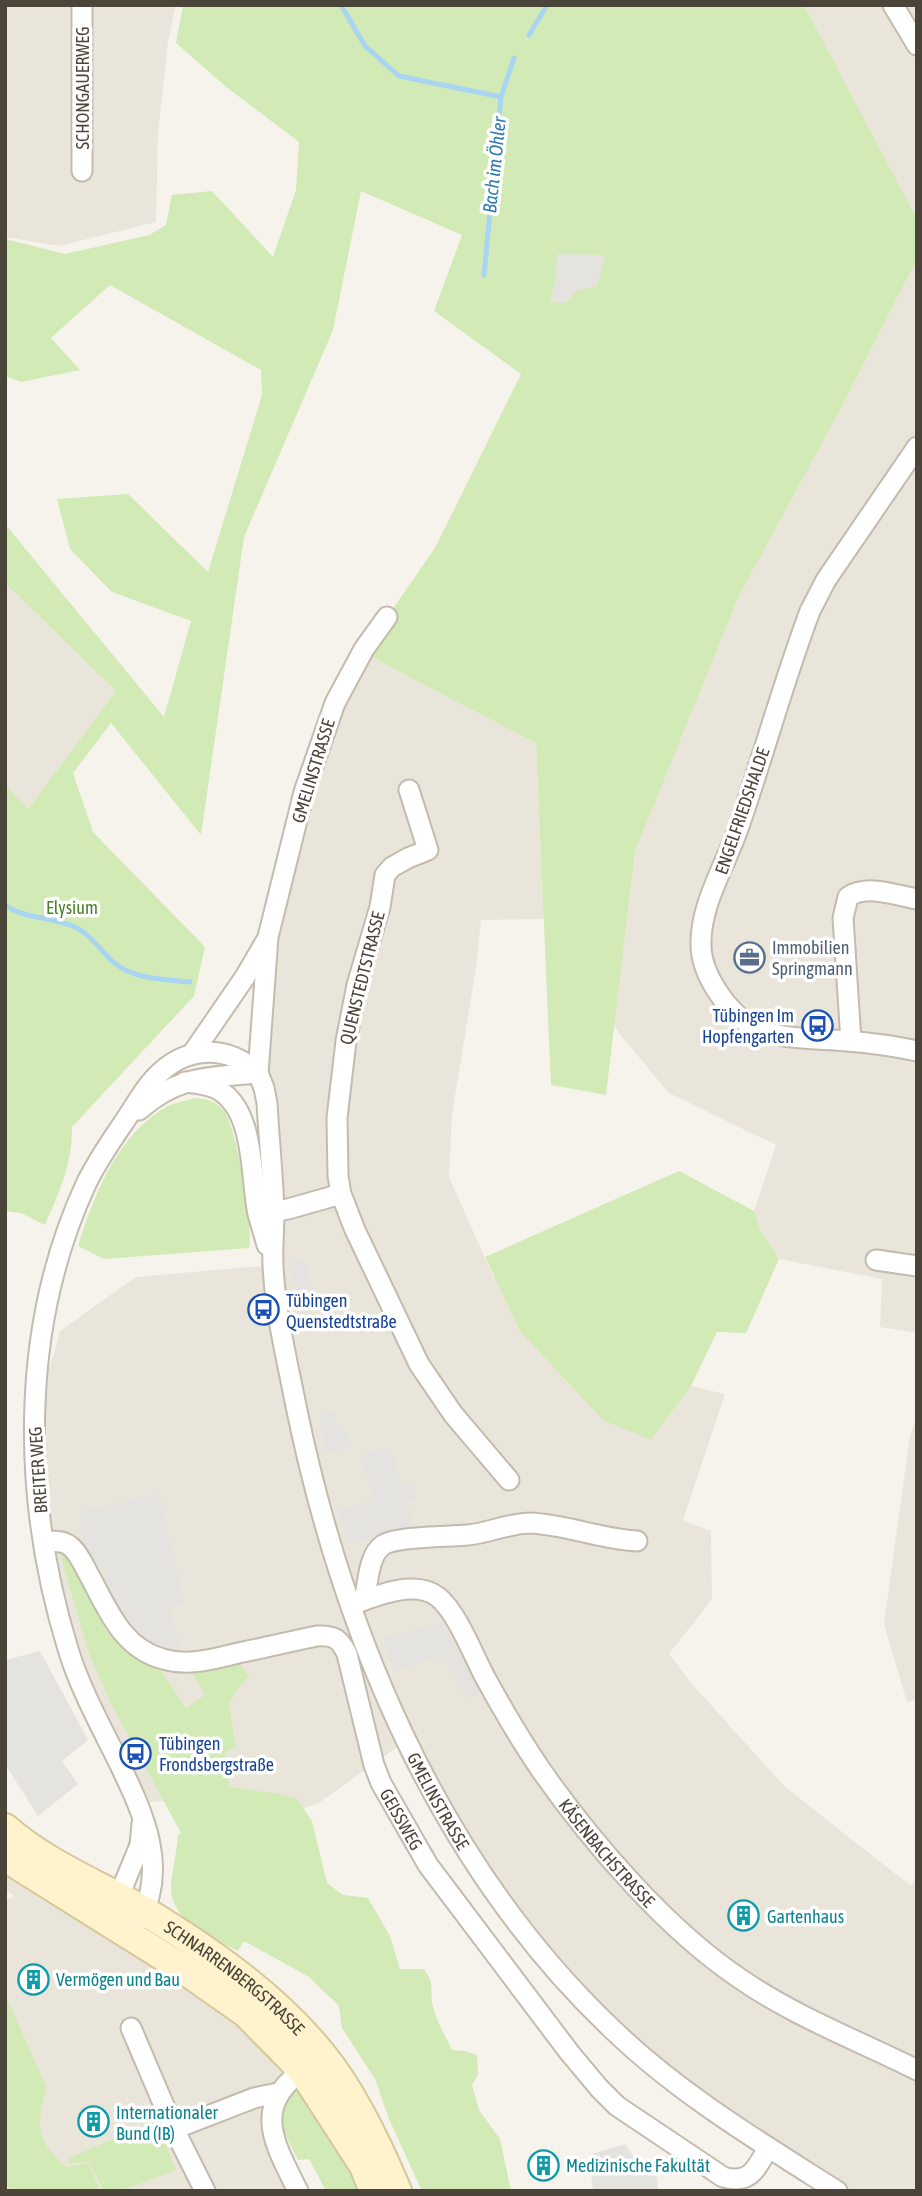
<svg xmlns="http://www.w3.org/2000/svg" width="922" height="2196" font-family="'Asap Condensed',sans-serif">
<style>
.residential{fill:#eae5da}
.green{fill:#d2eab5}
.parking{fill:#e5e3e0}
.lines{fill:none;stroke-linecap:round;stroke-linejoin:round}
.stream{stroke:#a9d4f2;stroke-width:5}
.street-casing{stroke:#c2bbae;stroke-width:23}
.secondary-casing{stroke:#d6c79b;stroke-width:32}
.street{stroke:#fff;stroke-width:19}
.secondary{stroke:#fff3cd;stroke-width:28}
.labels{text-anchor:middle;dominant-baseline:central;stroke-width:7;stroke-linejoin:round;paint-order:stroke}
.street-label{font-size:18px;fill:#4b4439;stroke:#fff}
.park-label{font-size:18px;fill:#4a7f2a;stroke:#fff}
.service-label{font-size:18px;fill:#4e5e75;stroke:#fff;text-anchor:start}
.transit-label{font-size:18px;fill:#164399;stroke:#fff;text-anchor:start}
.culture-label{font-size:18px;fill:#0d838f;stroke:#fff;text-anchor:start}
.water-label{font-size:19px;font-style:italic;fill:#2e7ab2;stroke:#fff}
</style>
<rect width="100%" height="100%" fill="#f6f3ec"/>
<!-- residential -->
<g class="residential">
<polygon points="5,5 176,5 168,42 158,133 156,222 59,246 5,237"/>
<polygon points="804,5 917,5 917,219"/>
<polygon points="917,259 917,1333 880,1327 882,1279 779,1259 760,1230 754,1211 776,1145 669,1093 622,1037 614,1025 635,852 738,598 839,412"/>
<polygon points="5,583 116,691 28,809 5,785"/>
<polygon points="364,650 377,660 536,743 544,919 481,920 476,968 452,1114 449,1177 493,1276 651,1440 691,1386 725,1394 683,1520 711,1531 712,1599 669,1654 692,1684 784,1786 911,1886 917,1876 917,2191 837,2191 768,2148 561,1977 407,1740 320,1802 273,1820 241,1795 138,1803 55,1602 37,1368 49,1370 60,1331 136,1277 273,1265 264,1007 304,792"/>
<polygon points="917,1418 917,1700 907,1702 884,1624 910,1435"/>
<polygon points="5,1874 173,1977 236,2022 296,2083 272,2115 304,2191 101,2191 88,2164 67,2167 50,2153 40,2135 40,2110 47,2087 5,1994 5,1901 14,1896 5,1889"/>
</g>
<!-- green -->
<g class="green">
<path d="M183,5H804L917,219V259L839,412L738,598L635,852L606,1095L551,1085L536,743L377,660L364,650L435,548L521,374L434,311L462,235L361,191L333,330L244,537L201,835L111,723L73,773L93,832L205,947L194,996L72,1127C72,1165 60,1191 45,1225L21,1213L5,1211V785L28,809L116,691L5,583V524L164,717L191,621L112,592L70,549L57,499L128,494L208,572L262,395L261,370L110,285L51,338L80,370L21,382L5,376V239L65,254L149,235L166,225L172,195L212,191L273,257L296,190L299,142L225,86L176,43Z"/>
<path d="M194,1098C206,1099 214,1100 223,1110C237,1126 254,1228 249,1248L104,1259L78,1246C94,1195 118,1133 168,1106C176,1102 186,1101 194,1098Z"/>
<polygon points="679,1171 754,1211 760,1230 779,1259 746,1333 717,1332 691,1386 651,1440 603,1420 520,1331 485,1257"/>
<path d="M57,1543L156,1663L186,1708L205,1695L189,1668L238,1662L249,1676L236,1691L229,1704L236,1748L225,1751L229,1787L279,1794L297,1799L312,1821L327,1883L343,1895L368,1898L390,1936L400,1969H424C435,1986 430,1984 432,2002C435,2019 445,2035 452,2050L465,2051L477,2055L478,2075L472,2085L479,2110L500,2139L511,2191H422L389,2119L375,2079L342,2028L339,2006L309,1977L244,1941L238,1951C212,1937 169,1921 171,1885C172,1869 177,1852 178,1835L181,1833L111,1704L89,1654Z"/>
<path d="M5,1994L47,2087C36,2125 35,2141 67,2167L88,2163L101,2191H12L5,2185Z"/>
<path d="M306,2088L364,2191H326L309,2159L298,2160C288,2140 277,2123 282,2100L297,2090Z"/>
<polygon points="148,2124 150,2134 161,2133 176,2170 120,2191 104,2191 89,2162 68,2163 69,2158"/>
</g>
<!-- parking -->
<g class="parking">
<polygon points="557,254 605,255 597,286 576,291 566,303 550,302 555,282"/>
<polygon points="304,1258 313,1291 297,1296 289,1262"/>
<polygon points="334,1411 337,1423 348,1434 352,1447 327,1453 319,1415"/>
<polygon points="391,1447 402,1486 413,1483 414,1486 417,1499 407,1502 415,1531 380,1540 379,1536 349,1543 338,1511 374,1500 361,1454"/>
<polygon points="159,1493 184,1602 169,1606 181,1652 187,1657 135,1646 111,1598 105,1567 89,1569 79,1512"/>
<polygon points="442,1622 480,1692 466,1699 443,1655 395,1671 383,1638"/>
<polygon points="40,1651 88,1740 62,1761 78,1784 38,1816 5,1764 5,1660"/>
<polygon points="625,2144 645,2174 657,2177 658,2191 593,2191 589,2155"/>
</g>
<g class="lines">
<!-- stream -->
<g class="stream">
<polyline points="341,5 365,46 399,76 501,97"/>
<polyline points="529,35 547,5"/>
<polyline points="484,275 501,97 514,58"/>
<path d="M5,905C25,920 54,916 77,928C90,934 101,951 112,961C133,980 163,979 190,982"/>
</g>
<defs>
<g id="street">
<polyline points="82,5 82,171"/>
<polyline points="893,5 917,45"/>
<path d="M917,447L826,580L810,611C783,683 763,757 738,829C725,866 700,905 701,945C701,974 728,1014 754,1027C782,1041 818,1038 848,1041C871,1043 894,1046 917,1051"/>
<path id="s1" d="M387,617L364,649L335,703L304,792L268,937L258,1073L264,1088L267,1103C269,1140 273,1177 274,1213C274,1231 272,1248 273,1265C275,1312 287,1360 296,1406C343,1635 439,1864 611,2028C678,2093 758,2141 837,2191"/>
<polyline points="409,790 428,850 408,858 392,867 385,875 380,907 357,985 346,1041 337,1118 338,1176 341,1194 355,1230 419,1364 453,1414 509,1480"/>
<path d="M851,1041L843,918L848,897C867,884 895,895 917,899"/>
<polyline points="192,1054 245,977 266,941"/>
<path d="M185,1082C195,1083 208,1084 217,1089C256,1110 250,1177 258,1214C261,1224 264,1235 267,1245"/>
<path d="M139,1110C179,1075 208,1078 258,1073"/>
<polyline points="263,1213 288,1209 341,1194"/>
<polyline points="876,1260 917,1266"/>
<path id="s2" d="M44,1542C53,1541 63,1540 70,1546C78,1552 83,1564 88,1573C107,1607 121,1648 163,1659C190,1667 216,1658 243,1652C268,1647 292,1641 317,1636C334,1635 340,1639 347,1654L374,1765L381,1783L428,1865L569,2052L599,2088L617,2106L723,2177C750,2185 756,2169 768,2148"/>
<path d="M364,1600C368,1585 368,1555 383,1545C397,1536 449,1537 468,1535C489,1533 509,1523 531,1523C567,1525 601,1539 637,1541"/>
<path id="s3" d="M351,1605C375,1596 415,1579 438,1597C457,1612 474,1657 486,1679C503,1710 521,1741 541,1770C592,1843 668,1931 742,1980C796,2017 859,2041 917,2070"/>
<polyline points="114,1908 140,1845 142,1824"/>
<path d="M140,1920C168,1867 144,1815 120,1765C102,1728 80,1689 68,1649C22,1499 19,1329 86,1184C96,1163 109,1144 122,1125C131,1112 139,1098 148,1086C177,1048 222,1040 258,1073"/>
<polyline points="131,2028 174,2129 205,2191"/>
<polyline points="174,2129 254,2098 278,2093"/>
<path d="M298,2191C271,2137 251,2104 311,2064"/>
</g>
<g id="secondary">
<path id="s4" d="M5,1828C47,1865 98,1884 146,1912C210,1951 276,1997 323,2056C352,2092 379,2148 397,2191"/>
<polyline points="5,1857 182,1968 246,2013 302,2070 364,2166 374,2191"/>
</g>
</defs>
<!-- street casing -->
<use href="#street" class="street-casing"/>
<!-- secondary casing -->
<use href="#secondary" class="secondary-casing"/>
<!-- street -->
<use href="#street" class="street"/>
<!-- secondary -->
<use href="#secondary" class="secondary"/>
</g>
<!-- icons -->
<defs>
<symbol id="office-ring" viewBox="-11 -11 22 22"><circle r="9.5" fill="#fff" stroke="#5c6f8a" stroke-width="1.5"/><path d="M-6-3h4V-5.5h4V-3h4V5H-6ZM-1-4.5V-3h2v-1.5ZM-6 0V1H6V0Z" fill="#5c6f8a"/></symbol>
<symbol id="bus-ring" viewBox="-11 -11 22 22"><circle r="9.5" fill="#fff" stroke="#1a4fb4" stroke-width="1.5"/><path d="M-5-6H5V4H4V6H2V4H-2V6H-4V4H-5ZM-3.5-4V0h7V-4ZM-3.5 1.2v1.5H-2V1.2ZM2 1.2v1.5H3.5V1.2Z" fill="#1a4fb4"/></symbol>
<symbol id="building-ring" viewBox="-11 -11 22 22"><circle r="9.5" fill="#fff" stroke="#0f9aa8" stroke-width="1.5"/><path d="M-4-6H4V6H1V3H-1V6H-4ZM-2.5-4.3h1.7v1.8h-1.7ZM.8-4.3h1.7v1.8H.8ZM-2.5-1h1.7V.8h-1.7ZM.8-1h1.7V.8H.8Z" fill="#0f9aa8"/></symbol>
</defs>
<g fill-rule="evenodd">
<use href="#office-ring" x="732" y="940" width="35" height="35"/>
<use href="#bus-ring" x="800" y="1008" width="35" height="35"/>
<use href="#bus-ring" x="246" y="1292" width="35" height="35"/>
<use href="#bus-ring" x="118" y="1736" width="35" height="35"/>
<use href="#building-ring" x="726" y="1898" width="35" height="35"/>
<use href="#building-ring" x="16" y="1962" width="35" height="35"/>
<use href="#building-ring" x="76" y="2104" width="35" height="35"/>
<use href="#building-ring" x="526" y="2148" width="35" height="35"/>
</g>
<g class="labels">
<!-- street labels -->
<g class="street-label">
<text transform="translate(82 88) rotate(-90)">SCHONGAUERWEG</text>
<text transform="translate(313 771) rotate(-73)">GMELINSTRASSE</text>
<text transform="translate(742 811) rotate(-71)">ENGELFRIEDSHALDE</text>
<text transform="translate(362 978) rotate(-76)">QUENSTEDTSTRASSE</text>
<text transform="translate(38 1470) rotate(-94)">BREITER WEG</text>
<text stroke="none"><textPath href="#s1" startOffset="1239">GMELINSTRASSE</textPath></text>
<text stroke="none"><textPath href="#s2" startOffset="548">GEISSWEG</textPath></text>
<text stroke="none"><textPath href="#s3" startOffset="399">KÄSENBACHSTRASSE</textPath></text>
<text stroke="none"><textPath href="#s4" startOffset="275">SCHNARRENBERGSTRASSE</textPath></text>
</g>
<!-- park labels -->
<g class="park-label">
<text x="72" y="907">Elysium</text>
</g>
<!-- service labels -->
<g class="service-label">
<text x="772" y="947">Immobilien<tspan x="772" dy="21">Springmann</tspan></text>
</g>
<!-- transit labels -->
<g class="transit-label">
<text x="794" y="1015" text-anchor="end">Tübingen Im<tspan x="794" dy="21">Hopfengarten</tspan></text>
<text x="286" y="1300">Tübingen<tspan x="286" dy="21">Quenstedtstraße</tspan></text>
<text x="159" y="1743">Tübingen<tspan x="159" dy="21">Frondsbergstraße</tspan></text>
</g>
<!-- culture labels -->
<g class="culture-label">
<text x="767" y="1916">Gartenhaus</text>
<text x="56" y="1979">Vermögen und Bau</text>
<text x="116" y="2112">Internationaler<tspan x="116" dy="21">Bund (IB)</tspan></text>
<text x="566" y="2165">Medizinische Fakultät</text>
</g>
<!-- water labels -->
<g class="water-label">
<text transform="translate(494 165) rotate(-84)">Bach im Öhler</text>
</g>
</g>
<!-- border -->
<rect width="922" height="2196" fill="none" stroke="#4b4439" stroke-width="14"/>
</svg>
